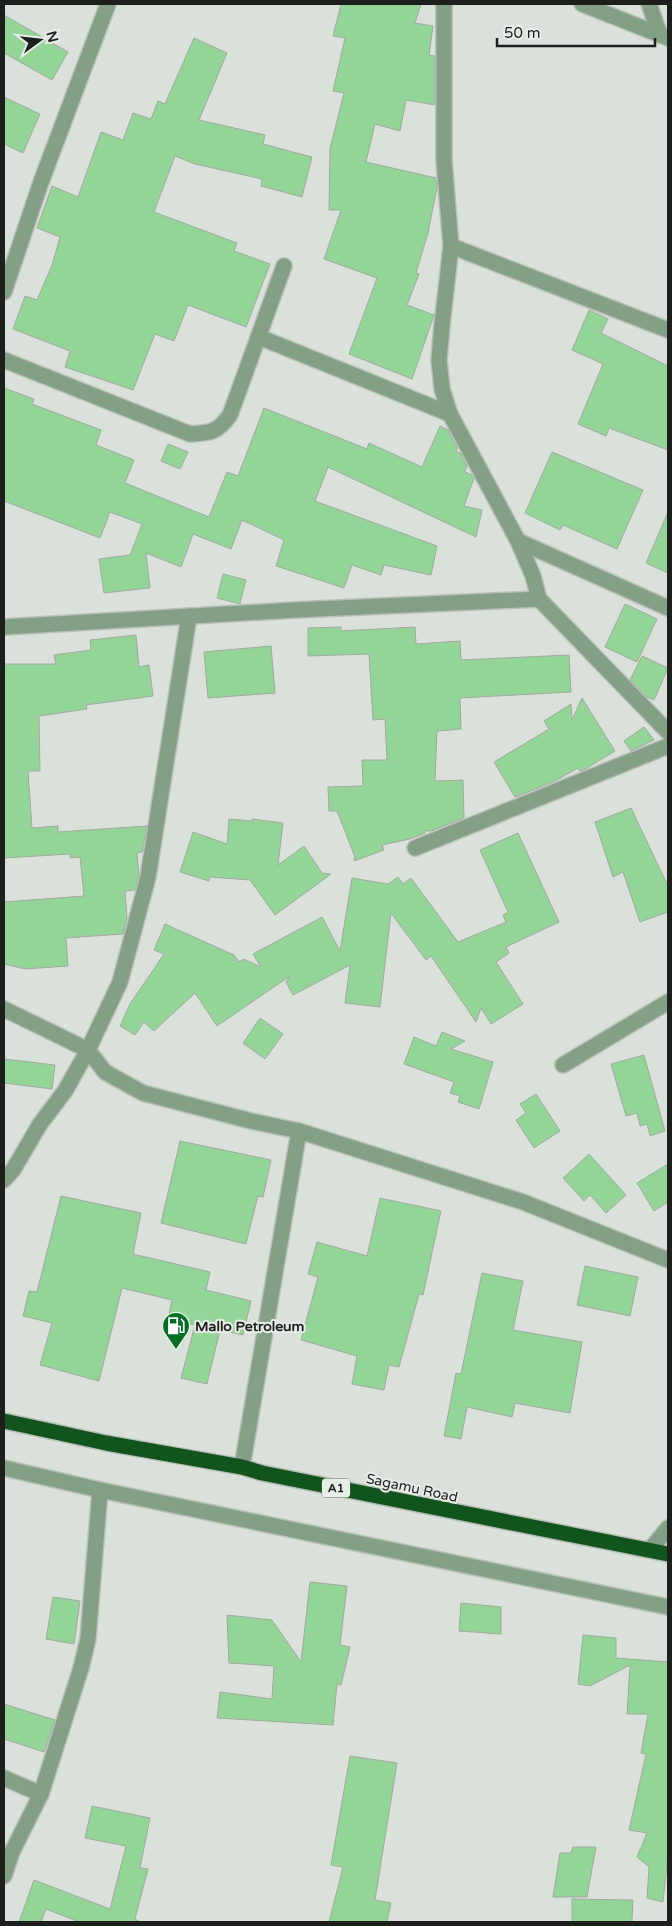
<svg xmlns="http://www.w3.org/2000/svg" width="672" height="1926" font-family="'Varela Round',sans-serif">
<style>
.building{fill:#93d497;stroke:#a3a9a3}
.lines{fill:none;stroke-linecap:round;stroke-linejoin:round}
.minor-casing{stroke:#b8beb8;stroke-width:18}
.highway-casing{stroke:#b8beb8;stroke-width:18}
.minor{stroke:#839f85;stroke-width:15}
.highway{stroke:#11541e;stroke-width:15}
.labels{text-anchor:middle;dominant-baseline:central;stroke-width:4;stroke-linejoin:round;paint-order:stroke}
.shield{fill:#e7eee8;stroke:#5a5d5a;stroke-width:1}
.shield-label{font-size:12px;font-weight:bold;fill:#1d1f1d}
.poi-label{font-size:14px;font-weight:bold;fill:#1d1f1d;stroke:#e7eee8;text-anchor:start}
.street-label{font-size:14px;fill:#1d1f1d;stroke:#e7eee8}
</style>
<rect width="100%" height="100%" fill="#dae1da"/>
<!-- building -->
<g class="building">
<polygon points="341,4 421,4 415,23 433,26 429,55 435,56 435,105 406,100 400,131 375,124 366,162 436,178 437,188 428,233 416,273 419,274 407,305 434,315 412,379 349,354 377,278 324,259 341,210 329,210 330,148 344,93 333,91 345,38 333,36"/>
<polygon points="4,15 68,52 52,80 4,53"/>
<polygon points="194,38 227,53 199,120 265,135 263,144 312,157 302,197 261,186 262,179 195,164 175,156 154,212 237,243 234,251 270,264 246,327 188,305 174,341 155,334 133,390 65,367 70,351 13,329 25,296 37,300 52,265 60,237 37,228 52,186 78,197 101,132 123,140 133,113 151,119 158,101 165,104"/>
<polygon points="4,97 40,114 23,153 4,144"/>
<polygon points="589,310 608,319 601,333 668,366 668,450 609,428 606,436 578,424 603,364 572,350"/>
<polygon points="4,388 34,399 32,404 101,430 96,445 134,460 125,483 209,517 227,472 238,476 264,408 367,449 369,443 422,467 440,426 448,430 457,447 456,451 461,454 467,466 465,472 472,475 474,478 464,506 482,510 476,537 328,467 315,501 437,546 431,575 384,565 381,575 352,565 344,588 276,566 284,540 242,520 231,549 193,534 181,567 146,553 150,588 104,593 99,559 130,555 142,524 110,512 100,538 4,501"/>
<polygon points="168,444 188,452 180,469 161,461"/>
<polygon points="552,452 643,490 617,549 563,525 560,530 525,513"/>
<polygon points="668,512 668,573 646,563"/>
<polygon points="223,574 246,580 240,604 217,598"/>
<polygon points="625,604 657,619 637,662 605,647"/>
<polygon points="341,627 341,631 415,627 416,644 460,641 461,660 569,655 571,692 460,698 461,729 437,731 435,781 463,780 464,818 431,831 425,831 425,833 410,839 382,845 384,850 354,861 355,857 337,811 329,811 328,787 363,786 362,760 387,760 385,719 373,720 369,654 308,656 308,628"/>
<polygon points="136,635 139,667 149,665 153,696 86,705 87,709 39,716 40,771 28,771 32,828 58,826 58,832 147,826 142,852 137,853 139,876 135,890 125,891 127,918 123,934 66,938 68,966 25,969 4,964 4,902 84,896 80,857 70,858 70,854 4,858 4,664 56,664 54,655 91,650 90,640"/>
<polygon points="271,646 275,693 208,698 204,652"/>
<polygon points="642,656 668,668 654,700 647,697 630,680"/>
<polygon points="582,698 615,751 584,770 580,771 578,768 555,781 515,797 494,762 549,729 544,721 571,704 572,720"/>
<polygon points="644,727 654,740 631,751 624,741"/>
<polygon points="631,808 668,886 668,912 640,922 623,872 613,877 595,822"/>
<polygon points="229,819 252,821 252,819 283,823 278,865 304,846 322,873 331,874 275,915 250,880 210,877 209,881 180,872 193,832 227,844"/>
<polygon points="518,833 559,922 506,947 509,953 496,962 523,1004 491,1024 481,1008 476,1022 431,956 426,960 391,913 380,1007 345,1003 350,965 293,995 286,982 290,976 217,1026 195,993 154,1031 144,1022 135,1035 120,1026 130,1004 164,954 154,950 165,924 234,955 239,962 244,959 261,967 253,954 322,917 340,951 352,878 388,884 398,877 403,884 411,878 458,942 506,922 503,915 508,912 480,850"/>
<polygon points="260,1018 283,1034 265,1059 243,1043"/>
<polygon points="442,1032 465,1041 451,1049 493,1062 479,1109 458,1102 460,1096 450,1093 454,1082 404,1064 414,1037 436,1046"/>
<polygon points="644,1055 665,1131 650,1136 647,1124 640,1126 637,1113 626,1116 611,1064"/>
<polygon points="4,1059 55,1065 52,1089 4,1083"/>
<polygon points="536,1094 560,1131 534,1148 516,1120 526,1113 520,1104"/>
<polygon points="180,1141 271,1160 263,1197 258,1196 246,1244 161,1223"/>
<polygon points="589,1154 626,1195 606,1213 590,1195 584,1201 563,1178"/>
<polygon points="668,1164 668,1202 654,1211 637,1183"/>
<polygon points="61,1196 141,1213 133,1254 210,1272 206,1290 251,1301 243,1335 220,1330 207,1384 181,1378 195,1325 168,1319 172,1300 122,1288 99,1381 40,1365 52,1323 23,1316 29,1291 37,1292"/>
<polygon points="380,1198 441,1211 423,1295 419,1294 399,1367 389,1365 384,1390 352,1384 357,1356 301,1340 318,1277 308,1274 317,1242 367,1256"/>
<polygon points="585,1266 638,1277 630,1316 577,1305"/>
<polygon points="482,1273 523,1281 513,1330 582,1342 570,1413 515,1403 512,1417 467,1407 461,1439 444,1436 456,1373 461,1374"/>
<polygon points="310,1582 347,1586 340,1645 350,1647 341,1685 337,1684 333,1725 217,1718 220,1692 272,1699 274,1666 229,1663 227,1615 272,1620 301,1662"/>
<polygon points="53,1597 80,1601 74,1644 46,1639"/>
<polygon points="461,1603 501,1607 501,1634 459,1631"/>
<polygon points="583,1635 616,1638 616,1658 668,1662 668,1855 663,1902 647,1898 649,1867 637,1857 647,1833 629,1830 646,1754 641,1753 648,1714 627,1714 630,1665 590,1686 578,1684"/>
<polygon points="4,1704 55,1720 44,1752 4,1739"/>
<polygon points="350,1756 397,1763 375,1900 391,1903 387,1922 329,1922 343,1867 331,1865"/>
<polygon points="92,1806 150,1818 140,1868 148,1869 135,1919 140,1922 79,1922 46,1909 41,1922 19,1922 34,1880 110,1909 126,1846 85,1838"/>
<polygon points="573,1847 596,1847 587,1897 553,1897 560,1853 571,1853"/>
<polygon points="572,1899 633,1900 632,1922 572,1922"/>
</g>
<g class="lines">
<defs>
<g id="minor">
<polyline points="444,4 444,160 451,246 442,325 439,360 442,389 450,414 518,541 533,576 539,599 668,732"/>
<polyline points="582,4 668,38"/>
<polyline points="649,4 660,35"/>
<polyline points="451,246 668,330"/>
<polyline points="4,292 41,182 108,4"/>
<polyline points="259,337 450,414"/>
<path d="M4,360L190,434C211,433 218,432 230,415L284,266"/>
<polyline points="518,541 668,608"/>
<polyline points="189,616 148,877 120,982 88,1050 105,1072 143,1093 251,1121 299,1131 523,1202 668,1260"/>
<polyline points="4,627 295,610 539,599"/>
<polyline points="415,848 668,746"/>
<polyline points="4,1009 88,1050 65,1091 40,1124 13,1170 4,1180"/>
<polyline points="563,1065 668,1002"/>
<polyline points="242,1467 299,1131"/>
<polyline points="4,1468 100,1490 668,1607"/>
<polyline points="650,1550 668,1528"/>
<polyline points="4,1778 41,1794"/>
<polyline points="4,1876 12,1852 41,1794 81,1668 88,1639 100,1490"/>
</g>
<polyline id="highway" points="4,1421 106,1443 242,1467 262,1473 668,1554"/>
</defs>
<!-- minor casing -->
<use href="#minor" class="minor-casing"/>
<!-- highway casing -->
<use href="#highway" class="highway-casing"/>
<!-- minor -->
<use href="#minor" class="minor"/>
<!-- highway -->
<use href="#highway" class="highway"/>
</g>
<!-- icons -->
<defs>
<symbol id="fuel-pin" viewBox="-11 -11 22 30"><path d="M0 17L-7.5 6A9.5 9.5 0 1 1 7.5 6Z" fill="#017022" stroke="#e7eee8"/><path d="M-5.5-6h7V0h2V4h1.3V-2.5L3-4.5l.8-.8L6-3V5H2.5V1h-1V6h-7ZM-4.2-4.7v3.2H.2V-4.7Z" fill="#fff"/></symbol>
</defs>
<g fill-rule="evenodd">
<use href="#fuel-pin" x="160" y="1310" width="32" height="43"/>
</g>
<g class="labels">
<!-- shield labels -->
<rect class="shield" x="322" y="1478.5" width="28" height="19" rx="4"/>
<g class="shield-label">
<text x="336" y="1488">A1</text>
</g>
<!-- poi labels -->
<g class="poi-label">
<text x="195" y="1326">Mallo Petroleum</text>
</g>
<!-- street labels -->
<g class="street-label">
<text transform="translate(412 1488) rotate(12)">Sagamu Road</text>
</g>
</g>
<!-- border -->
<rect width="672" height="1926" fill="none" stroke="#1d1f1d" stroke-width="10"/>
<!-- north arrow -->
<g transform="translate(40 40) rotate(75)" stroke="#e7eee8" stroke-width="4" paint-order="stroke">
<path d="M0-4L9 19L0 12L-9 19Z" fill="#1d1f1d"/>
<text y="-8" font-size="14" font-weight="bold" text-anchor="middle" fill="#1d1f1d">N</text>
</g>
<!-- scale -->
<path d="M497 38v8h158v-8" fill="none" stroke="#1d1f1d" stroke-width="2.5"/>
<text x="504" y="38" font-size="15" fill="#1d1f1d" stroke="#e7eee8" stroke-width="4" paint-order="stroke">50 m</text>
</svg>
